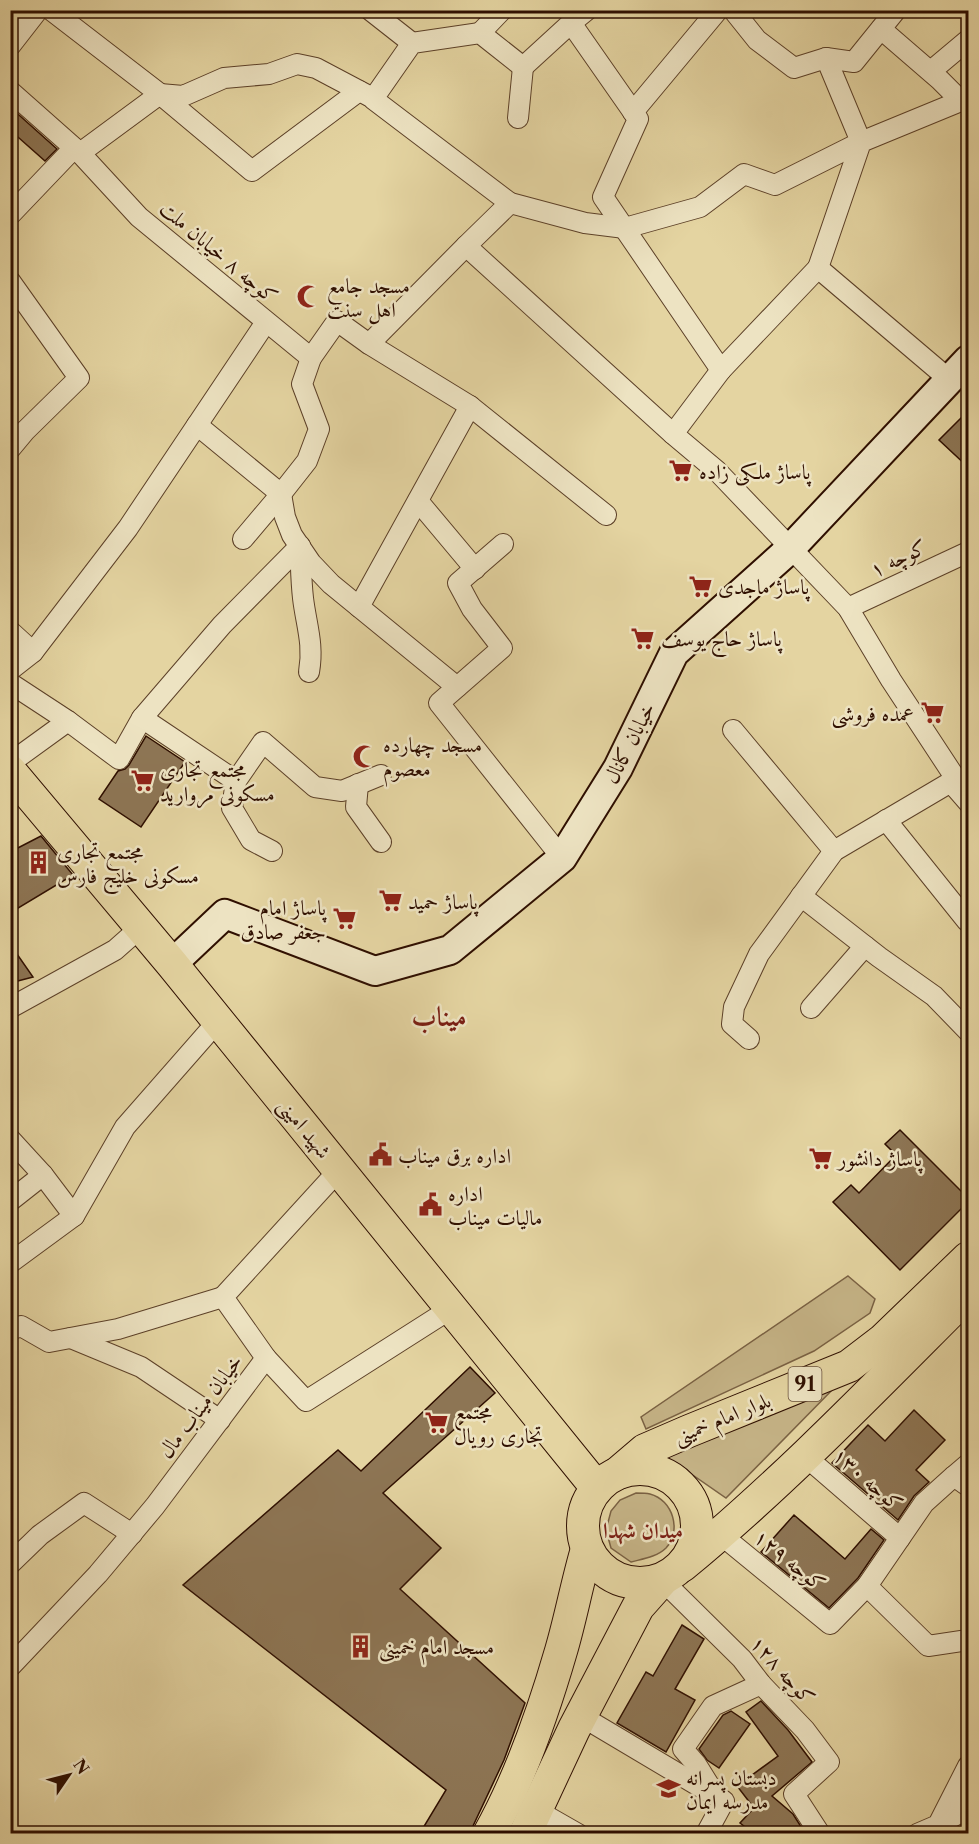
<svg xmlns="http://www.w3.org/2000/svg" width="979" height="1844" font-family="'Libre Caslon Text',Amiri,serif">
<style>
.green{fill:#c5b386;stroke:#7a6143;stroke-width:1.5}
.building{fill:#8d7554;stroke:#2f0f00;stroke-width:1.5}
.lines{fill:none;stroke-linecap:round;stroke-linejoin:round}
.street-casing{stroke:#5c4028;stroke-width:22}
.secondary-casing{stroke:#2f0f00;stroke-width:32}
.primary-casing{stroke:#2f0f00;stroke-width:34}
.street{stroke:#ede3c2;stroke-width:20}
.secondary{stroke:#ede3c2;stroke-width:28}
.primary{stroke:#e4d4a1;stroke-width:32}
.labels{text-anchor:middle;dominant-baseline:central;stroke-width:5;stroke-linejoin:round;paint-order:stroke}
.shield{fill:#ede3c2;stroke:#684f3a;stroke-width:1.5}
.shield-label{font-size:20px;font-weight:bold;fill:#2f0f00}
.street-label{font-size:21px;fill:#2f0f00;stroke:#ede3c2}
.poi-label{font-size:21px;fill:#2f0f00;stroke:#ede3c2;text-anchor:start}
.neighbourhood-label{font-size:22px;font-weight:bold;fill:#7a1f14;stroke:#ede3c2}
.district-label{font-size:27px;font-weight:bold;fill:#7a1f14;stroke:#ede3c2}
</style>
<rect width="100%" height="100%" fill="#e4d4a1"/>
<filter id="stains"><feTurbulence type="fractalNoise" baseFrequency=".00333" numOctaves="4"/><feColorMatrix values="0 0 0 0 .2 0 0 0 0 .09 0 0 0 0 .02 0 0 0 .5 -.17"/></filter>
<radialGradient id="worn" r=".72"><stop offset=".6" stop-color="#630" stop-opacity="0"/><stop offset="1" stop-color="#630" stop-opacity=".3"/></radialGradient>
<!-- green -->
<g class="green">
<polygon points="848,1276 875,1299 870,1313 814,1351 646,1429 641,1417"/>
<polygon points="838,1384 726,1498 661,1453"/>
<path d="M636,1493C641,1493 646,1493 650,1494C673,1500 682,1531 666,1548C657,1557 642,1559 631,1562L611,1548L606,1530L611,1511L620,1500Z"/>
</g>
<!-- building -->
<g class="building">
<polygon points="10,107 57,149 45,161 10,130"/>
<polygon points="969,410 969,468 939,440"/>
<polygon points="146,736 185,762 141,827 99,799 118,771 125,769 129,765"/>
<polygon points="41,836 73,875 10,913 10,852"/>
<polygon points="10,944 33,977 10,983"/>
<polygon points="900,1130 969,1199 969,1201 900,1270 833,1202 851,1185 859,1193 896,1155 885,1144"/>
<polygon points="470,1367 495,1393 383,1493 441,1548 400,1589 525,1703 504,1760 473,1826 471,1833 420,1833 446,1790 183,1585 338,1450 361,1471"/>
<polygon points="914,1410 945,1440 916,1470 929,1482 914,1496 898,1520 832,1463 868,1425 885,1441"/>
<polygon points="794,1515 845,1559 871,1529 884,1540 858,1578 829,1608 761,1552"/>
<polygon points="682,1625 704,1639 675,1689 695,1700 666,1752 617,1723 646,1672 653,1676"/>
<polygon points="761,1701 788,1730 812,1762 772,1796 793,1814 805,1833 753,1833 740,1823 754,1808 737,1786 778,1756 746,1712"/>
<polygon points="731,1711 750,1724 719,1768 707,1760 699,1749 723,1715"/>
</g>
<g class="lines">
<defs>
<g id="street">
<polyline points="51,10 160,94 80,153"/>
<polyline points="370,10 412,43"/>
<polyline points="571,23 587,10"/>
<polyline points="881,29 940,80 961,101"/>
<polyline points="480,33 502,10"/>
<polyline points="10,46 38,10"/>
<polyline points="826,58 854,62 896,10"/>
<polyline points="931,71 968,40"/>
<polyline points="10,91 80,153 139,217 311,358 337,321 369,344 470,406 606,515"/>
<polyline points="160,94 252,171 359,91"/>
<polyline points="160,94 183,96 224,78 269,74 297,64 316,68 369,96"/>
<polyline points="633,112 718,10"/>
<polyline points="518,118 523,67"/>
<polyline points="510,203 585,223 625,228 700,207 744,174 775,185 861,142 826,58 794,68 757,40 733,10"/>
<polyline points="10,215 74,148"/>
<polyline points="818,268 861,142 968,98"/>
<polyline points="10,281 79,378 25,431 10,449"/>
<polyline points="369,344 466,246"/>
<polyline points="951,381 818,268 721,370 603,197 638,119 571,23 523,67 480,33 412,43 373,99 510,203 466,246 673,434 717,471 848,608 891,680 956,779 955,787"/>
<polyline points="197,425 281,494 307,461 319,429 302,384 311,358"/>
<polyline points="673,434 721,370"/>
<polyline points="281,494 285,517 292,535 311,563 331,584 457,687"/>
<polyline points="418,501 475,569"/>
<polyline points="243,539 281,494"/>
<polyline points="503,544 458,583 472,609 502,648 439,703 562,858"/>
<path d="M300,546C301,563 301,581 303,598C306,624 314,644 309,672"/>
<polyline points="359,607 470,406"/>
<polyline points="848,608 968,552"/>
<polyline points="10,631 33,652"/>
<polyline points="10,670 33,652 128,528 266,322"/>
<polyline points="10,683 68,721 119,759 142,718 236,781"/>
<polyline points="142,718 222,625 300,546"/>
<polyline points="733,730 834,851"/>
<polyline points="10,763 68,721"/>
<polyline points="358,784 356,807 381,842"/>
<polyline points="955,787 968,802"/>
<polyline points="886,820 967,921"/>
<polyline points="272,851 251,840 232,808 236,781 263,742 315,787 342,791 381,775"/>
<polyline points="801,896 879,957 934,996 968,1031"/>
<polyline points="10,1008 115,950 141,927"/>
<polyline points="811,1008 865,946"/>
<polyline points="749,1039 732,1024 734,1007 759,954 834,851 956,779"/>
<polyline points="10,1139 43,1175 74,1216"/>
<polyline points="10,1201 43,1175"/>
<polyline points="10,1263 74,1216 125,1127 218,1021"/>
<polyline points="10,1330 21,1326 49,1342 118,1329 223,1297"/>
<polyline points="71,1338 141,1367 220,1420"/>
<polyline points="266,1358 306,1401 452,1308"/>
<polyline points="805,1456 900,1538"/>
<polyline points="968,1464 954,1476 968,1486"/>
<polyline points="720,1534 830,1624 867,1586 924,1503 954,1476"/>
<polyline points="10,1564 40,1535 84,1503 132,1534"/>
<polyline points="662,1580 742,1659 761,1684 805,1730 829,1762 794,1794 820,1834"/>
<polyline points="867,1586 928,1646 968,1640"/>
<polyline points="10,1667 98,1574 155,1506 266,1358 223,1297 339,1170"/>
<polyline points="581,1716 724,1801 706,1834"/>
<polyline points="714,1793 696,1764 683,1749 713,1706 761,1684"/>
<polyline points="536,1810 578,1834"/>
<polyline points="938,1825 968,1808"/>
<polyline points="917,1834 938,1825 968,1766"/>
</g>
<polyline id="secondary" points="172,964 225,914 375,971 450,950 562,858 618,768 674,653 791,548 968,360"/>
<g id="primary">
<polyline points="10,771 172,964 597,1488"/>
<circle cx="640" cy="1526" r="57"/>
<polyline points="618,1473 645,1450 689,1431 849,1366 883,1340 968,1258"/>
<path d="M682,1566C784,1482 875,1387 968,1294"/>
<path d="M489,1834C521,1777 543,1713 561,1651C571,1617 577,1583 587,1549"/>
<polyline points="525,1834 574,1729 638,1607 662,1580"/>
</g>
</defs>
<!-- street casing -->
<use href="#street" class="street-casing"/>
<!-- secondary casing -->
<use href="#secondary" class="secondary-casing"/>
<!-- primary casing -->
<use href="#primary" class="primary-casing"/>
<!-- street -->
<use href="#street" class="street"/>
<!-- secondary -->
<use href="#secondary" class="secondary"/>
<!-- primary -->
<use href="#primary" class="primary"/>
</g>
<!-- icons -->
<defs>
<symbol id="mosque-bare" viewBox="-9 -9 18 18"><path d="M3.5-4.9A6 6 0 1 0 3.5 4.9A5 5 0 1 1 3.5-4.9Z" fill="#8f2418" stroke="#ede3c2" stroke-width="2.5" paint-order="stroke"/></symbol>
<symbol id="supermarket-bare" viewBox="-9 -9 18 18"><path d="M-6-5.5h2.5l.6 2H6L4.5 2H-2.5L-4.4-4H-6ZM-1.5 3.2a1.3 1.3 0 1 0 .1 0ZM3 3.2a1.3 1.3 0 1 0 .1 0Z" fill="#8f2418" stroke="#ede3c2" stroke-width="2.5" paint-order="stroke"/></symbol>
<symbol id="building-bare" viewBox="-9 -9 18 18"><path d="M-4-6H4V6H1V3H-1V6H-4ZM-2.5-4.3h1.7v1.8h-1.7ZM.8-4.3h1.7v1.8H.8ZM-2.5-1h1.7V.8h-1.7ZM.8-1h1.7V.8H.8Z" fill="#8f2418" stroke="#ede3c2" stroke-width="2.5" paint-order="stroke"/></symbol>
<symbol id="civic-bare" viewBox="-9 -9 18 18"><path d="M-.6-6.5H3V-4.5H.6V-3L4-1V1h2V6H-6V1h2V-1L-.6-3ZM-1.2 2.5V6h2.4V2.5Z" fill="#8f2418" stroke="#ede3c2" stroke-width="2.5" paint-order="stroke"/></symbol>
<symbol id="school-bare" viewBox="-9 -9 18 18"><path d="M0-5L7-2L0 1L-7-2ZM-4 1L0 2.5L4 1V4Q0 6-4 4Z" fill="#8f2418" stroke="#ede3c2" stroke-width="2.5" paint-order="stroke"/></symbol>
</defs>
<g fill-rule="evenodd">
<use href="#mosque-bare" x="292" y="280" width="33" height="33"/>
<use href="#supermarket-bare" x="664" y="454" width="33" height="33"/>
<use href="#supermarket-bare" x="684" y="570" width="33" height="33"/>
<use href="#supermarket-bare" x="626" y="622" width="33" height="33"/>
<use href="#supermarket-bare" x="916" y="696" width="33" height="33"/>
<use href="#mosque-bare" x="348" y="740" width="33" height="33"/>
<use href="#supermarket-bare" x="126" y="764" width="33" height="33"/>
<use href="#building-bare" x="22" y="846" width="33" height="33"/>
<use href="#supermarket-bare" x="374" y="884" width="33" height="33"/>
<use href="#supermarket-bare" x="328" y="902" width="33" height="33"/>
<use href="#civic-bare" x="364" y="1138" width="33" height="33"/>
<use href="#supermarket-bare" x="804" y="1142" width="33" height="33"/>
<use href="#civic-bare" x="414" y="1188" width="33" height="33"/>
<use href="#supermarket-bare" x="420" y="1406" width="33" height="33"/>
<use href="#building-bare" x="344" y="1630" width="33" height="33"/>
<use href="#school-bare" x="652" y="1772" width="33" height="33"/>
</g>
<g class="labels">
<!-- shield labels -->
<rect class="shield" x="788.5" y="1367" width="33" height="34" rx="4.5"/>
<g class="shield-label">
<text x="805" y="1384">91</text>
</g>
<!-- street labels -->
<g class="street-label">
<text transform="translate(219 252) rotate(40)">کوچه ۸ خیابان ملت</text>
<text transform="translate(898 558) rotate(-25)">کوچه ۱</text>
<text transform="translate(629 743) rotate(-63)">خیابان کانال</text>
<text transform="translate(305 1128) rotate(51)">شهید امینی</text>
<text transform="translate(200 1406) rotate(-53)">خیابان میناب مال</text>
<text transform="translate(722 1418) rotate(-22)">بلوار امام خمینی</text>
<text transform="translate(868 1479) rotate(41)">کوچه ۱۳۰</text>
<text transform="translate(790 1560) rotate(39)">کوچه ۱۲۹</text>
<text transform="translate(783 1670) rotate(48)">کوچه ۱۲۸</text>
</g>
<!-- poi labels -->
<g class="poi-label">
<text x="327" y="285">مسجد جامع<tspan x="327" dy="24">اهل سنت</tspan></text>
<text x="699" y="471">پاساژ ملکی زاده</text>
<text x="718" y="586">پاساژ ماجدی</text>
<text x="661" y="638">پاساژ حاج یوسف</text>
<text x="914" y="713" text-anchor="end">عمده فروشی</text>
<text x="383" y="744">مسجد چهارده<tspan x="383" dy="24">معصوم</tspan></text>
<text x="160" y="769">مجتمع تجاری<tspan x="160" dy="24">مسکونی مروارید</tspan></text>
<text x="57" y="851">مجتمع تجاری<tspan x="57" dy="24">مسکونی خلیج فارس</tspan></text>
<text x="408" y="901">پاساژ حمید</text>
<text x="326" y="907" text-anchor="end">پاساژ امام<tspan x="326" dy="24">جعفر صادق</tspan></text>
<text x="398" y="1155">اداره برق میناب</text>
<text x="838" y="1158">پاساژ دانشور</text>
<text x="448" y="1193">اداره<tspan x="448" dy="24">مالیات میناب</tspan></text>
<text x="454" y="1411">مجتمع<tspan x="454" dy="24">تجاری رویال</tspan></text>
<text x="379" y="1646">مسجد امام خمینی</text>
<text x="686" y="1777">دبستان پسرانه<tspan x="686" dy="24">مدرسه ایمان</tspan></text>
</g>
<!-- neighbourhood labels -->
<g class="neighbourhood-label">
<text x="643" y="1530">میدان شهدا</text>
</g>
<!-- district labels -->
<g class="district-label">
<text x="439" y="1016">میناب</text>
</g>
</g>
<!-- margin -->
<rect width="979" height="1844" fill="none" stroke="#e4d4a1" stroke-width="36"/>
<rect x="12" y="12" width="955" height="1820" fill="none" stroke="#2f0f00" stroke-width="3"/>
<rect x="18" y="18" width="943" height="1808" fill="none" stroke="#2f0f00" stroke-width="1.5"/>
<!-- north arrow -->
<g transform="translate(69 1775) rotate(55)" stroke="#ede3c2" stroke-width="4.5" paint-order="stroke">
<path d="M0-4.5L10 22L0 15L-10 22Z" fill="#2f0f00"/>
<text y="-9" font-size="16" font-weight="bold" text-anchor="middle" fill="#2f0f00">N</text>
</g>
<rect width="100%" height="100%" filter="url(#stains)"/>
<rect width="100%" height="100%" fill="url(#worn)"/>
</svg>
